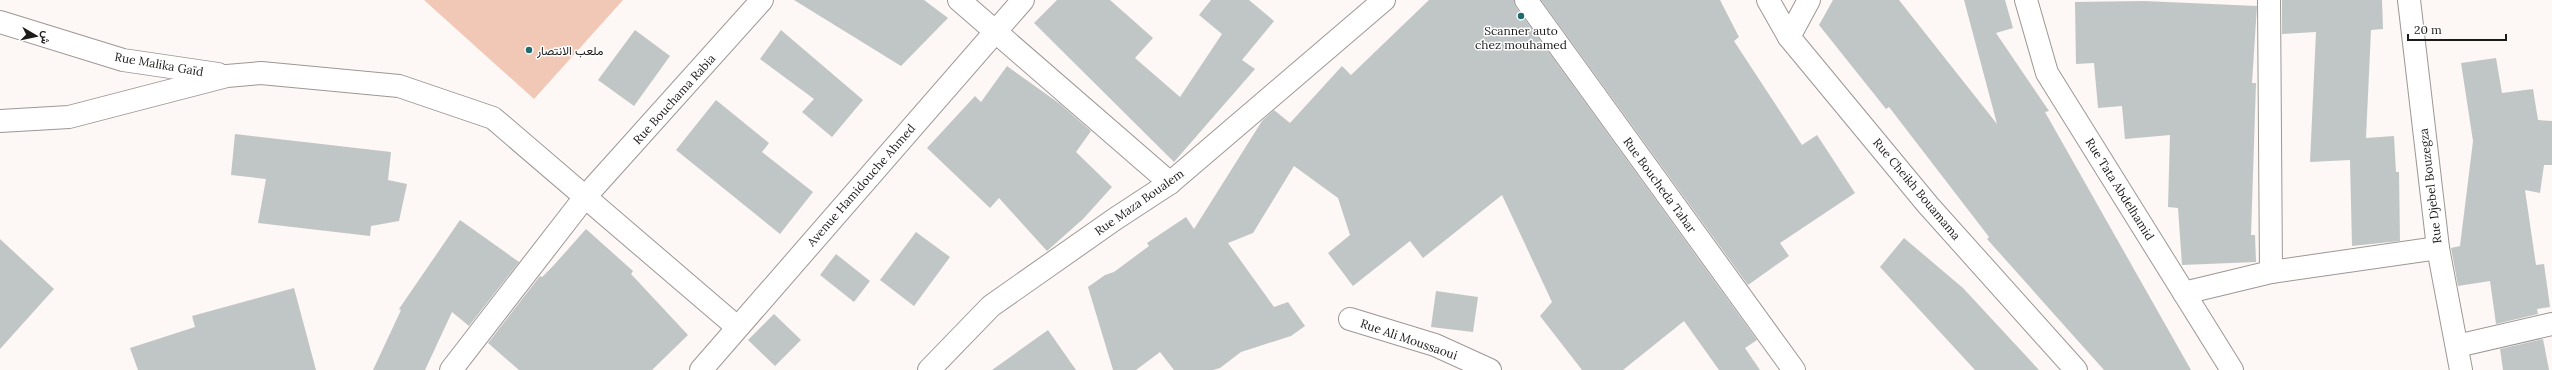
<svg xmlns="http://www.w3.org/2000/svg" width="2552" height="370" font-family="Lora,Vazirmatn,serif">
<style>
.green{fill:#f1c7b5}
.building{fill:#c0c6c6}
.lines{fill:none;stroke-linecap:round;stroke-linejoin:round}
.minor-casing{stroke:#9d9795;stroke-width:24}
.tertiary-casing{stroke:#9d9795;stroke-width:24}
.secondary-casing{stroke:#9d9795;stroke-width:24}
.minor{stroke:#fff;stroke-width:22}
.tertiary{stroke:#fff;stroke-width:22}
.secondary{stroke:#fff;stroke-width:22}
.poi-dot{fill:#1f6c6f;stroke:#fff;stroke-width:1.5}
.labels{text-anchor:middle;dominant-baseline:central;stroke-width:3;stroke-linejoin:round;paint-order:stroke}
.poi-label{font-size:12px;fill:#1d1b1a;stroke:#fff}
.street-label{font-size:12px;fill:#1d1b1a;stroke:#fff}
</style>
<rect width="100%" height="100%" fill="#fdf7f5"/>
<!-- green -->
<polygon class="green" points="424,0 623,0 534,99"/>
<!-- building -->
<g class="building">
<polygon points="794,0 924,0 948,18 901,66"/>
<polygon points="1057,0 1110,0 1153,38 1135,58 1180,97 1222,34 1199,15 1211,0 1249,0 1274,21 1242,60 1255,69 1174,162 1034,23"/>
<polygon points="1429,0 1514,0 1516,7 1757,340 1745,348 1760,370 1719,370 1684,321 1623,370 1582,370 1540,316 1552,302 1502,195 1423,258 1410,241 1353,286 1328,253 1350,235 1338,198 1294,166 1253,233 1228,243 1274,307 1288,302 1305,326 1291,336 1241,352 1220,368 1213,370 1174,370 1160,352 1136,370 1113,370 1088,287 1105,275 1114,272 1149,246 1147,243 1186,217 1194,229 1262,121 1274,110 1290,123 1342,66 1351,75"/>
<polygon points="1541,0 1720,0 1739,37 1734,41 1802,145 1817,135 1855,193 1780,243 1789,256 1748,285"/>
<polygon points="1833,0 1899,0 1997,124 1964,0 2005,0 2013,28 1996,33 2049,111 2045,112 2191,370 2104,370 1987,239 1989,237 1889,107 1886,109 1819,25"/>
<polygon points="2282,0 2382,0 2383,29 2371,30 2366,138 2394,136 2396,172 2399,172 2400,241 2352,246 2350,160 2310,162 2316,32 2282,34"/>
<polygon points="2144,1 2257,6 2252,83 2256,83 2251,235 2255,235 2256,262 2182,265 2178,208 2168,207 2170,135 2125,139 2122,106 2098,108 2094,63 2076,64 2075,2"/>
<polygon points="635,30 670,56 634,106 598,80"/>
<polygon points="781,30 863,100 832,137 802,112 814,99 760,59"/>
<polygon points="2496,58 2502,93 2533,89 2538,120 2552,121 2552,165 2544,165 2540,193 2525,190 2536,265 2544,264 2550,307 2537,309 2538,314 2496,324 2490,281 2458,286 2451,248 2460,246 2473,141 2461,63"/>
<polygon points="1007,66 1060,104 1091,131 1076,152 1112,187 1083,219 1047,251 999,198 990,208 927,148 975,96 981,102"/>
<polygon points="716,100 769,143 762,152 813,192 780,234 676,150"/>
<polygon points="235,134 391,152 388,180 407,184 399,221 371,226 370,236 258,223 266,179 231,175"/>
<polygon points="460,220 519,262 469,326 452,312 425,370 373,370 401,310 399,309"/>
<polygon points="586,229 633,271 631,274 688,335 652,370 519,370 488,343 540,276 542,277 554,265"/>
<polygon points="916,232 950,257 914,306 880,280"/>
<polygon points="1904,238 1963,288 2039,370 1975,370 1880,267"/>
<polygon points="0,239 54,289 0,349"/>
<polygon points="836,254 870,281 854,302 820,275"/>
<polygon points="294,288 316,370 138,370 130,348 195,327 192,316"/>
<polygon points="1436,291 1478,297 1473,332 1431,327"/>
<polygon points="774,314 801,340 775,366 748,340"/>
<polygon points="1048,330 1076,370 992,370"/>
<polygon points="2543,339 2549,370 2503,370 2500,349"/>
</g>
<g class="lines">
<defs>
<g id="minor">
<polyline points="959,0 1170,183"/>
<polyline points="1526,0 1794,370"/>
<polyline points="2026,0 2047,73 2232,370"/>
<polyline points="2269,0 2271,272"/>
<polyline points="2409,0 2438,248 2461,370"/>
<polyline points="0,22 123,60 218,74"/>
<polyline points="1789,37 1809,0"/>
<polyline points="0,121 69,117 227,76 261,73 399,86 493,118 737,327"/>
<polyline points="2184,293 2271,272 2438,248"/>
<polyline points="1350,319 1435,345 1490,370"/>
<polyline points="2457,346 2552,324"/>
<polyline points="451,370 585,197 762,0"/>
<polyline points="929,370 991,306 1115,219 1170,183 1384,0"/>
</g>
<polyline id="tertiary" points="1768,0 1789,37 1928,205 2076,370"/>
<polyline id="secondary" points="701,370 1023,0"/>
</defs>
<!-- minor casing -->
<use href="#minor" class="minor-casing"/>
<!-- tertiary casing -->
<use href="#tertiary" class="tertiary-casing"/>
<!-- secondary casing -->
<use href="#secondary" class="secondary-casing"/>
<!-- minor -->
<use href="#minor" class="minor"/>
<!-- tertiary -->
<use href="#tertiary" class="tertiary"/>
<!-- secondary -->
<use href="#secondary" class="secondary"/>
</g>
<!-- markers -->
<g class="poi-dot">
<circle cx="1521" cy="16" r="4"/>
<circle cx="529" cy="50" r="4"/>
</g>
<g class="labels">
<!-- poi labels -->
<g class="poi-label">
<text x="1521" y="30">Scanner auto<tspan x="1521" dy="14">chez mouhamed</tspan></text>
<text x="537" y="50" text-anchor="start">ملعب الانتصار</text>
</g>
<!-- street labels -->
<g class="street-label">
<text transform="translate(159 64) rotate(10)">Rue Malika Gaïd</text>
<text transform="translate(674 99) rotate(-48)">Rue Bouchama Rabia</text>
<text transform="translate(861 185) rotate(-49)">Avenue Hamidouche Ahmed</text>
<text transform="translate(1660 185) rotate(54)">Rue Boucheda Tahar</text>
<text transform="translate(2430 186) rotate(-97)">Rue Djebel Bouzegza</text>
<text transform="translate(1917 189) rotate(50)">Rue Cheikh Bouamama</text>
<text transform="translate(2120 189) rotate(58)">Rue Tata Abdelhamid</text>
<text transform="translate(1139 202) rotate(-35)">Rue Maza Boualem</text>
<text transform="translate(1409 339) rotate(19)">Rue Ali Moussaoui</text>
</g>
</g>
<!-- north arrow -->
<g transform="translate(36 36) rotate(99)" stroke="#ffffff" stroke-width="3" paint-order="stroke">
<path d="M0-3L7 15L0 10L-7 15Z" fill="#1d1b1a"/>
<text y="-6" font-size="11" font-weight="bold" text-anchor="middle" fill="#1d1b1a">ش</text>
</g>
<!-- scale -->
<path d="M2408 34v6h98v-6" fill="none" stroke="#1d1b1a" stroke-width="2"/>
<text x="2414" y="34" font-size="12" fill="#1d1b1a" stroke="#ffffff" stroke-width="3" paint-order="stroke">20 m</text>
</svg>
